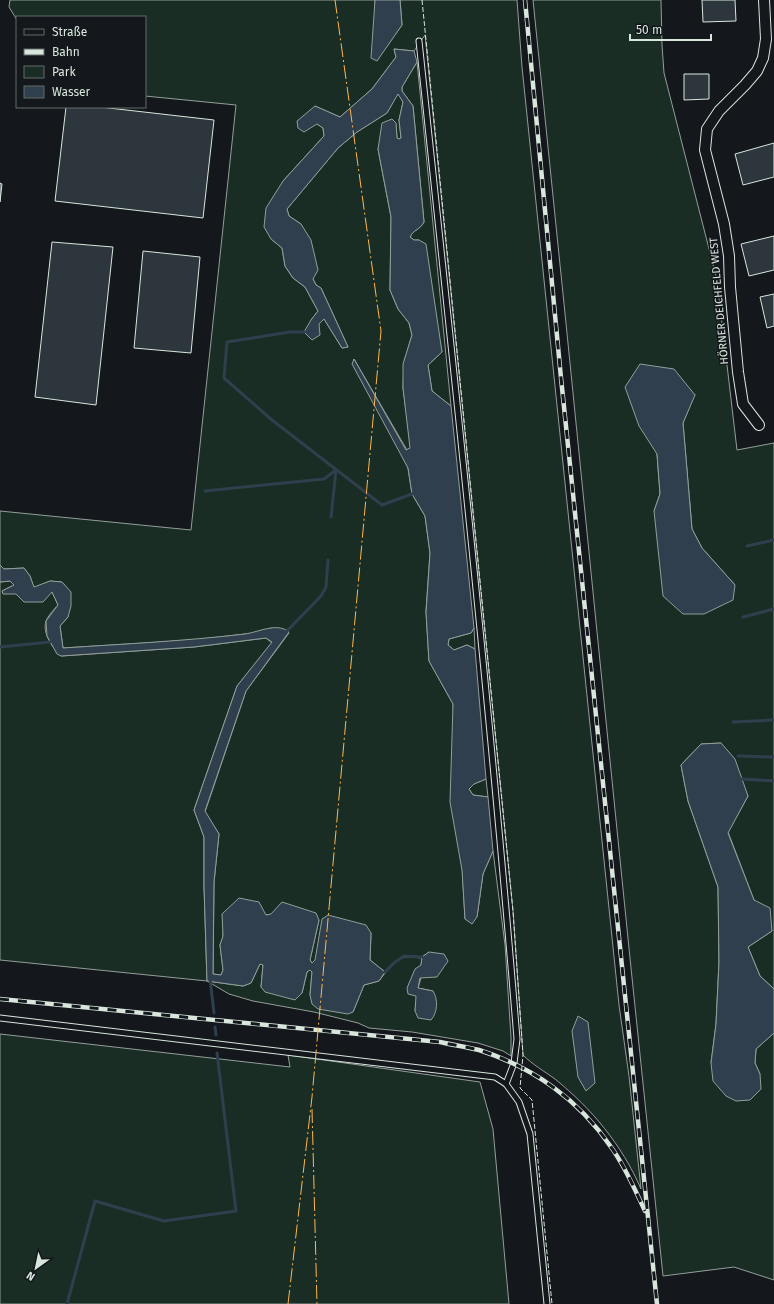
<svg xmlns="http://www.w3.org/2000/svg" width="774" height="1304" font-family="'Fira Sans',sans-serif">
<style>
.green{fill:#1a2d24;stroke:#939e99;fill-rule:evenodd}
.water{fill:#2f3f4d;stroke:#939e99}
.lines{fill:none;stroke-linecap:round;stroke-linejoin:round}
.stream{stroke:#2f3f4d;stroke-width:3}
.building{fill:#2c363c;stroke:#d8e6dc}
.service-casing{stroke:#d8e6dc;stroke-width:7}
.minor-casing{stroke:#d8e6dc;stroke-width:12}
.service{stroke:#14181c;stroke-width:5}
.minor{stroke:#14181c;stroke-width:10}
.rail-casing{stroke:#d8e6dc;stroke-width:4.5}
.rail{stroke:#14181c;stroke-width:3;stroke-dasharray:9;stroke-linecap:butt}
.fence{stroke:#d8e6dc;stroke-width:1;stroke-dasharray:5 2;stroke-linecap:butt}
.power{stroke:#ffb74d;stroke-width:1;stroke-dasharray:14 3 2 3;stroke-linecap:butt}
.labels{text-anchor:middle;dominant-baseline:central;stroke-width:3;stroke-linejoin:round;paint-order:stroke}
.street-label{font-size:11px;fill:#d8e6dc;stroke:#14181c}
</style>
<rect width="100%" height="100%" fill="#14181c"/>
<!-- green -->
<g class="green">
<path d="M10,0H375L377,60L402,25L400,0H517L522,67L619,1005L629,1076L641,1189C622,1145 592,1109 555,1079C544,1071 533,1065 523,1055L513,911L425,35L414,51L394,49L396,57L372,89L340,117L315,106L317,124L323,128L324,136L283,181L271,239L282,248L285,266L293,278L305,287L318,311L311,320L319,324L324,319L342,348L348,347L321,288L316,285L313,279L301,224L289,216L287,209L338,148L357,132L387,113L398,93L403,102L399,120L401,138L399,139L397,138L396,124L378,149L391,217L390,290L398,309L409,323L412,335L404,362L403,388L411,448L407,450L354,359L408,468L412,494L425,516L430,553L426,611L429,661L453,704L465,919L477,917L483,874L493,851L505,945L511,1037V1056L503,1051L478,1043L412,1032L369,1028L358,1023L314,1012L253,1001L229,994L207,981L0,960V582L11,581L14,585L2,591L52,592L58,605C54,609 48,616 46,621C42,634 53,648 61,656L194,647L266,638L272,643L237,686L194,810L204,837V886L207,981L243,986L251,983L260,964L263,965L261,987L302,993L307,972L310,969L312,972L310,995L353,1012L364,985L379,981C384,974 397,958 405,957C410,956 417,958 422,958L415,1011L433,991L418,988L429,952L422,957C400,955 400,956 385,972L370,960L371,933L315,960L312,963L310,960L319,920L271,915L223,914V937L220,945L223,970L221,975L213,974L214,882L219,834L205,812L246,691L289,633L272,628L254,633L193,640L63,648L60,626L68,617L70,592L62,582L50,581L34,588L30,576L24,568L4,569L0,565V511L191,530L236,105L145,96V17H17V20L9,7Z"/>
<path d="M533,0H661L662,45L664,73L717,280L737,450L774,443V989L760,976L748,947L772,931L754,900L728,832L748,796L721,743L701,744L681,765L688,801L718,887L719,962L716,1024L711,1063L760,1074L755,1063L756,1049L774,1033V1280L734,1267L663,1276C618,851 577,425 533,0ZM695,394L683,423L692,529L702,548L735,585L654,511L660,494L657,454Z"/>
<path d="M417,62L451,406L432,391L428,365L442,352L419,240H414L410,237C414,229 420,230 424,222L413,106L402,91V87Z"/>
<polygon points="474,628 475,649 467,645 454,650 448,645 449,639 471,633"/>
<polygon points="486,779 488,797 473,795 469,789 474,784"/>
<polygon points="0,1034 290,1067 288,1055 480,1082 493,1129 509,1304 0,1304"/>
</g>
<!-- water -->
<g class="water">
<polygon points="375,0 400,0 402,25 377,61 371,58"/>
<path d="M394,49L414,51L417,62L402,87V91L413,106L424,222C420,230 414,229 410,237L414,240H419L426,244L442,352L428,365L432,391L451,406L474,628L471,633L449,639L448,645L454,650L467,645L475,649L486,779L474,784L469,789L473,795L488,797L493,851L483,874L477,917L472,924L465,919L462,870L450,802L453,704L429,661L426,613L430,553L425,516L412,494L408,468L352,364L354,359L406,450L410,448L403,388V364L412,335L409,323L398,309L390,290L391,217L378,149L382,123L392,119L396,123L397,138L399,139L401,138L399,120L403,102L398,94L387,113L357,132L338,148L287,209L289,216L301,224L311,240L318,270L313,279L316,285L321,288L348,347L342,348L324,319L319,324L320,335L312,340L304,332L311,320L318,311L305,287L293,278L285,266L282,248L271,239L264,227L266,208L283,181L324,136L323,128L317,124L304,132L298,128L297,121L315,106L340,117L372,89L396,57Z"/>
<polygon points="640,364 674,369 695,395 683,423 692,529 702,548 735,585 733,600 704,614 683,614 663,596 654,511 660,494 657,454 639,426 625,387"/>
<path d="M0,565L4,569L24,568L30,576L34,587L50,581L62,582L71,592V606L68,617L60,626L63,648C124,644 185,641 245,634C259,632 277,622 289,632L246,691L205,811L219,834L214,882L213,974L221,975L223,970L220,945L223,936L222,914L239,898L259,902L266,915L271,914L282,902L316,913L319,920L310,960L312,963L315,960L322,919L328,915L366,925L371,933L370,960L385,972L379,981L364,985L353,1012L348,1014L318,1009L312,1004L310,995L312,972L310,970L307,972L302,993L295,1000L265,992L261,987L263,965L260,964L251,983L243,986L207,981L204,886V837L194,810L237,686L272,642L266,638L194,647L61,656L57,654L47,636L46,621L58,605L52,592L43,602H24L16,594H3L2,591L14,585L10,581L0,582Z"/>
<polygon points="721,743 735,759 748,796 728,833 754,900 770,908 772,931 748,947 760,976 774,989 774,1033 756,1049 755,1063 760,1074 761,1089 750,1100 736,1101 726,1096 713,1081 711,1063 716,1024 719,962 718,887 688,801 681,765 701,744"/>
<path d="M429,952L444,954L448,961L437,977L420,978L418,988L433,991C438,999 438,1012 431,1020L418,1018L415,1011L416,996L408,994L407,988L415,969L421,965L422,957Z"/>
<polygon points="578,1016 588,1022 595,1083 586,1091 578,1077 572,1031"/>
</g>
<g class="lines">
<!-- stream -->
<g class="stream">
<polyline points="304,332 290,332 227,342 224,378 272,420 382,505 412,494"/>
<polyline points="205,491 324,479 336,470 331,517"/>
<polyline points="747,546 774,540"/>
<polyline points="743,617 774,609"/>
<polyline points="285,633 321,596 326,587 328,560"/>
<polyline points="0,647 50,642"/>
<polyline points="733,722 774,720"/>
<polyline points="738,756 774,757"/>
<polyline points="742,779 774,781"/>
<polyline points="385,972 394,963 404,956 422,957"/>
<polyline points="210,979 214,1013"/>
<polyline points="215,1027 216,1035"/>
<polyline points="67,1304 95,1201 164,1221 236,1211 217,1053"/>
</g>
</g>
<!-- building -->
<g class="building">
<polygon points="702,0 735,0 736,21 703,22"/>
<polygon points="684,74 709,74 709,99 684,100"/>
<polygon points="66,107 100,107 214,120 203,218 55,201"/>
<polygon points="774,143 774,177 743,185 735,154"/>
<polygon points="0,183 2,184 0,202"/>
<polygon points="774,236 774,270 749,276 741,244"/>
<polygon points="52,242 113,247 96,405 35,397"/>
<polygon points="143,251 200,257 191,353 134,348"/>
<polygon points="774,294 774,326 767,328 760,297"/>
</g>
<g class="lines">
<defs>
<g id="service">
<path d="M419,41C454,373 490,705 517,1039L514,1063L506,1084"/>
<polyline points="0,1018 495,1077 506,1084 519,1102 530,1134 547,1304"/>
</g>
<polyline id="minor" points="759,425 743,404 738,372 730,287 729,256 724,224 705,150 707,129 719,111 745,85 757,71 763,58 766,39 764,0"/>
</defs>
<!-- service casing -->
<use href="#service" class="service-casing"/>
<!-- minor casing -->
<use href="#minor" class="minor-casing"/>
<!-- service -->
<use href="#service" class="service"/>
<!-- minor -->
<use href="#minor" class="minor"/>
<defs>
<g id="rail">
<polyline points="525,0 561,378 657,1304"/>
<path d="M0,999L440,1042C453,1045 467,1047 479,1050C533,1067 579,1100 611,1147C625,1166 635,1190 645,1211"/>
</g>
</defs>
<!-- rail casing -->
<use href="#rail" class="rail-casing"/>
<!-- rail -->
<use href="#rail" class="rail"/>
<!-- fence -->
<polyline class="fence" points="422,0 513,911 523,1055 520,1088 532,1100 552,1304"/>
<!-- power -->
<g class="power">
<polyline points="312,1109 317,1304"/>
<polyline points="288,1304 312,1097 381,331 335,0"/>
</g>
</g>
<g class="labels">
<!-- street labels -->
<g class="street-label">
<text transform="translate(719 301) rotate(-95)">HÖRNER DEICHFELD WEST</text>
</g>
</g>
<!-- legend -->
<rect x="16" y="16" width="130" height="92" fill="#14181c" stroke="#626a69"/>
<rect x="24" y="29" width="20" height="6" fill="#14181c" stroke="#626a69"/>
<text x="52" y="36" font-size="12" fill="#d8e6dc">Straße</text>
<rect x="24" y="49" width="20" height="6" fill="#d8e6dc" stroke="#626a69"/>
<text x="52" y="56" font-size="12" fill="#d8e6dc">Bahn</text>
<rect x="24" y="66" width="20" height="12" fill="#1a2d24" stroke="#626a69"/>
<text x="52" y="76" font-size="12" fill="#d8e6dc">Park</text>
<rect x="24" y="86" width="20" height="12" fill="#2f3f4d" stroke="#626a69"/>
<text x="52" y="96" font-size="12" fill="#d8e6dc">Wasser</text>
<!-- north arrow -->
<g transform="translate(36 1268) rotate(213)" stroke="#14181c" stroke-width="3" paint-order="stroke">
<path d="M0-3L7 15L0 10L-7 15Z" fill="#d8e6dc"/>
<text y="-6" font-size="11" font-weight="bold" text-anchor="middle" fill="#d8e6dc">N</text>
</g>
<!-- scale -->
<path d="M630 34v6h81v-6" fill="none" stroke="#d8e6dc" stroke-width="2"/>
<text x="636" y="34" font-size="12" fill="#d8e6dc" stroke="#14181c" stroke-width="3" paint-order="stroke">50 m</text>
</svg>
